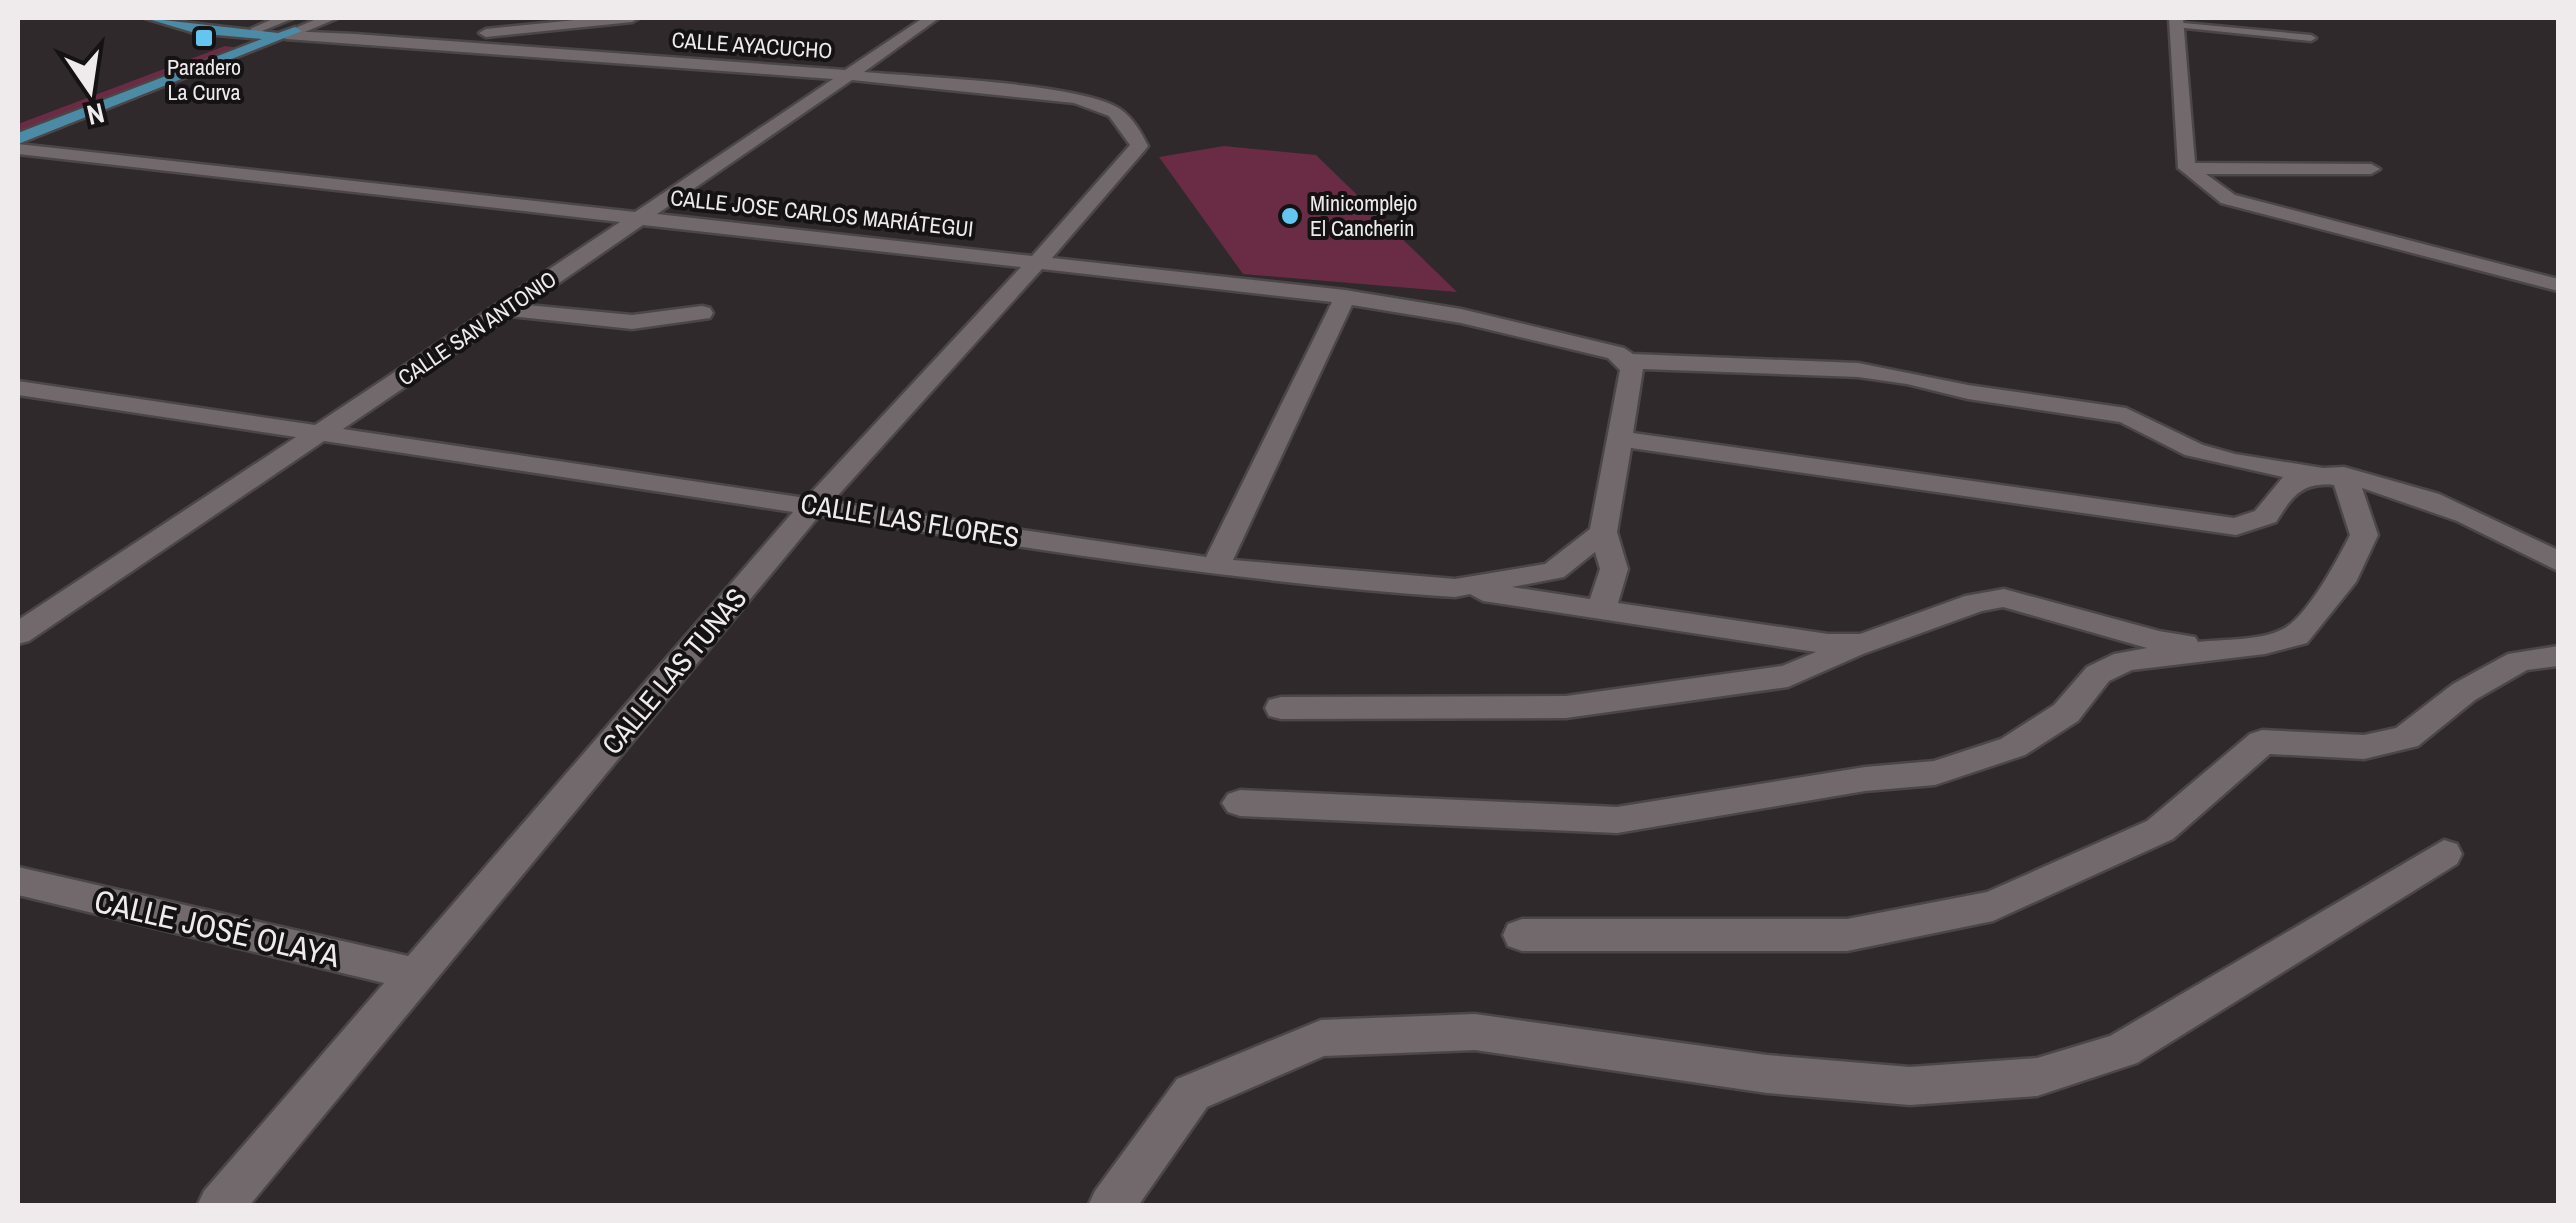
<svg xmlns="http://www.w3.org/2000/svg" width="2576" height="1223" font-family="'Archivo Narrow',sans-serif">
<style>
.green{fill:#6a2b44}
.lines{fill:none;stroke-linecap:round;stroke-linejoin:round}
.service-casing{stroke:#4b4647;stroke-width:5}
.minor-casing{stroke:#4b4647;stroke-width:5}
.tertiary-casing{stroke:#4b4647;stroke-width:5}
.primary-casing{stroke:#4b4647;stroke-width:5}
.service{fill:#71696c;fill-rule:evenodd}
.minor{fill:#71696c;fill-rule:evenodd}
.tertiary{fill:#71696c;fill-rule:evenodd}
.primary{fill:#4b8ba6;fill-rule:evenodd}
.poi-dot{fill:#64c5ee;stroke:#151213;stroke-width:4}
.labels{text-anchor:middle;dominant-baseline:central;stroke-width:8;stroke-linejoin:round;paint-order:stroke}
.far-street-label{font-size:22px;fill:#efeaec;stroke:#151213}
.far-poi-label{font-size:22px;fill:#efeaec;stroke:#151213}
.street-label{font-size:28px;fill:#efeaec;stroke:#151213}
.near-street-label{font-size:32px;fill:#efeaec;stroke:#151213}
</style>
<rect width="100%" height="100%" fill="#2f292b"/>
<!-- green -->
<g class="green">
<polygon points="225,46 242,48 18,134 18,124"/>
<polygon points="1224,146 1316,155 1457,292 1243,274 1159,157"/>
</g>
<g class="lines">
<defs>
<polygon id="service" points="2173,22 2311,35 2316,38 2311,41 2176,27"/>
<g id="minor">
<polygon points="595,18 639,18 632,22 486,37 479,33 486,29"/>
<path d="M923,18H939L864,72C917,77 1082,83 1120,109C1133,118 1141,132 1148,146L1145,150L1052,258L1345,290L1461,309L1624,348L1633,354L1858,363L1968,385L2126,408L2203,445L2235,454L2323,468L2344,467L2439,494L2558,550V571L2457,521L2362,488L2378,535L2356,582L2307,643L2265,654L2132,670L2109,681L2078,721L2025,755L1935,785L1865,791L1617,833L1240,816L1228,812L1222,803L1228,794L1240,790L1617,807L1865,767L1934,761L2001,739L2054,705L2087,667L2114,654L2147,648L2003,607L1982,611L1863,654L1788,687L1566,718L1281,719L1269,716L1265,708L1269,700L1281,697L1566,696L1782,666L1816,652L1483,601L1470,594L1455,597C1241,583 1031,548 819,516L249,1206H197L204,1191L384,983L18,895V867L408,956L793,512L324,441L29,641L18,644V620L296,437L18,395V381L315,425L620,222L18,154V144L635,212L833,79L286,39L279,35L286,31L355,34L845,70ZM852,80L1074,103L1109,116L1130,145L1032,256L657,214ZM643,225L1021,267L806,498L343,429L510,316L632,329L710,318L713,313L710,308L702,306L632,315L527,305ZM1042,269L1332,302L1206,557L832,502ZM1352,305L1461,323L1608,358L1620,370L1590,529L1545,564L1455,579L1233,560ZM1643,369L1858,377L1907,384L1968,399L2120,422L2185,455L2283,477L2255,511L2234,518L1633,433ZM1631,448L2236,535L2276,522C2292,497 2301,482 2334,485L2350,535C2338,559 2307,617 2283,629C2260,641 2224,639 2198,642L2195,637L2159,631L2004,589L1965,596L1860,634H1828L1618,603L1628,569L1617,532ZM1595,552L1600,569L1590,599L1512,587L1564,577Z"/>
<polygon points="2169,18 2183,18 2195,163 2371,164 2380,169 2371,174 2206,174 2235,195 2558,279 2558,291 2221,203 2178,168"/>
<polygon points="2558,646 2558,666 2527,670 2475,700 2418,746 2364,759 2270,754 2173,839 1993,921 1847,951 1522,951 1508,946 1503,935 1508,924 1522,919 1847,919 1987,892 2147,821 2250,734 2262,730 2364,735 2396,728 2453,684 2508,654"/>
<polygon points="2444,840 2457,844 2462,854 2457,864 2137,1063 2037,1096 1910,1105 1767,1093 1475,1050 1324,1056 1207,1107 1138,1206 1088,1206 1095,1191 1177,1079 1321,1020 1475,1014 1767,1055 1910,1067 2037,1058 2110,1036"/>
</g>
<g id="tertiary">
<polygon points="275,18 294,18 257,33 250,29"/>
<polygon points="319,18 338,18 300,34 288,31"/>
</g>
<polygon id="primary" points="145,18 278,33 295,27 302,31 18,144 18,133 262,39 195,33"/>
</defs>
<!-- service casing -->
<use href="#service" class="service-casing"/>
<!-- minor casing -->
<use href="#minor" class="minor-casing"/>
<!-- tertiary casing -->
<use href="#tertiary" class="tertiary-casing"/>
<!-- primary casing -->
<use href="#primary" class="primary-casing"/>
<!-- service -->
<use href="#service" class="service"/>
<!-- minor -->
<use href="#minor" class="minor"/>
<!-- tertiary -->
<use href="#tertiary" class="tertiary"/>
<!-- primary -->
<use href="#primary" class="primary"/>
</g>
<!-- markers -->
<g class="poi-dot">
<rect x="194" y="28" width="20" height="20" rx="5"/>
<circle cx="1290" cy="216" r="10"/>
</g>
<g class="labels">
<!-- far-street labels -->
<g class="far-street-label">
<text transform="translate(752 45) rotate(4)">CALLE AYACUCHO</text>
<text transform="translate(822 213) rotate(6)">CALLE JOSE CARLOS MARIÁTEGUI</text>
<text transform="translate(477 328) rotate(-34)">CALLE SAN ANTONIO</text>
</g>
<!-- far-poi labels -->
<g class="far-poi-label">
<text x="204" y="67">Paradero<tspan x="204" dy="25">La Curva</tspan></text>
<text x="1310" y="203" text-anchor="start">Minicomplejo<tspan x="1310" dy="25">El Cancherin</tspan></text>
</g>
<!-- street labels -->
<g class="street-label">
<text transform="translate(910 520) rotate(9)">CALLE LAS FLORES</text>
<text transform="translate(674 671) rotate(-50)">CALLE LAS TUNAS</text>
</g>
<!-- near-street labels -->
<g class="near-street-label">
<text transform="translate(217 928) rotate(13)">CALLE JOSÉ OLAYA</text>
</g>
</g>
<!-- border -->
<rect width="2576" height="1223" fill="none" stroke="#efeaec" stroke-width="40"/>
<!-- north arrow -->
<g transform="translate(90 90) rotate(167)" stroke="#151213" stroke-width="8" paint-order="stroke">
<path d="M0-8L18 38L0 25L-18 38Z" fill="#efeaec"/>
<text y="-15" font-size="28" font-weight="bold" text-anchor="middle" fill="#efeaec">N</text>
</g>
</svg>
